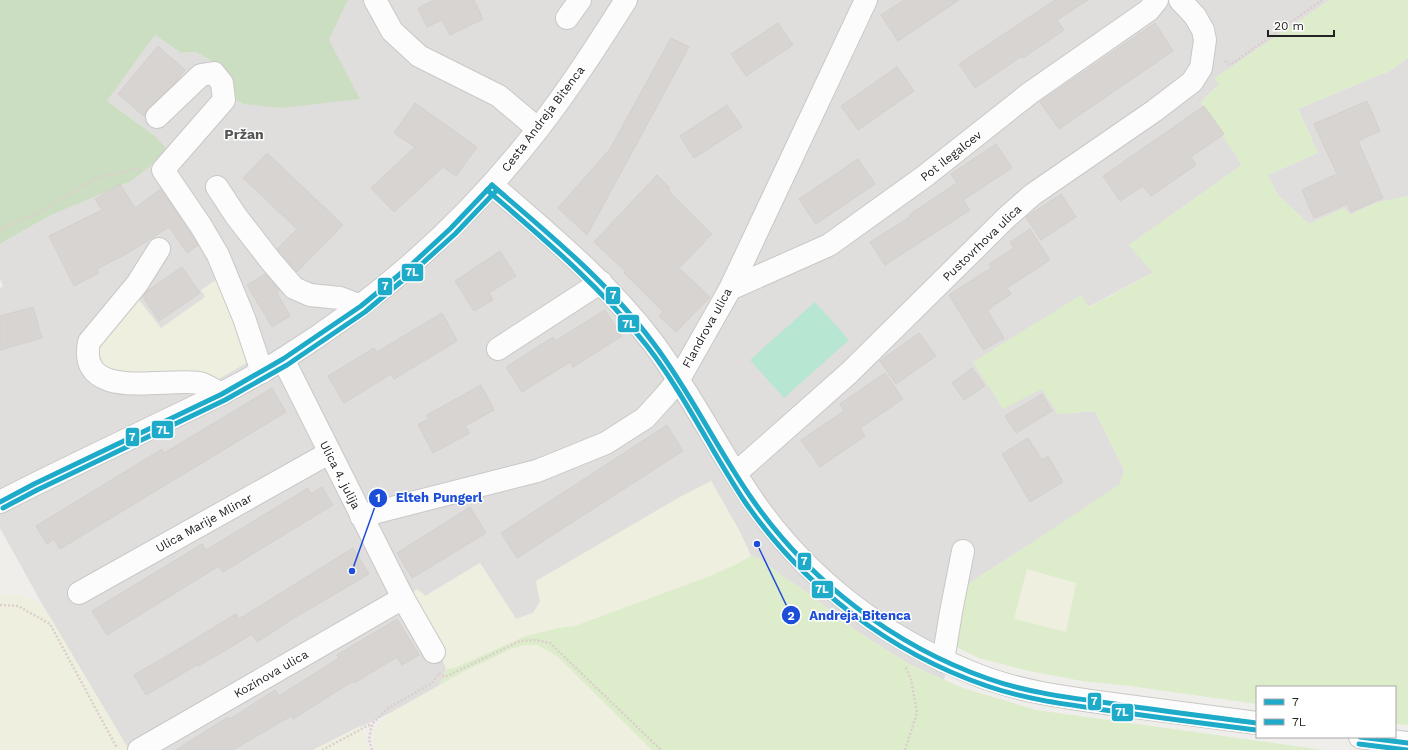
<svg xmlns="http://www.w3.org/2000/svg" width="1408" height="750" font-family="'Work Sans',sans-serif">
<style>
.residential{fill:#dfdedc}
.farmland{fill:#efefdf}
.grass{fill:#ddeccb;fill-rule:evenodd}
.forest{fill:#cbdec1}
.pitch{fill:#b7e6d2}
.building{fill:#d7d4d2;stroke:#d3d0cc}
.lines{fill:none;stroke-linecap:round;stroke-linejoin:round}
.minor-casing{stroke:#c9c8c7;stroke-width:24}
.path{stroke:#dccecd;stroke-width:2.5;stroke-dasharray:2 2;stroke-linecap:butt}
.minor{stroke:#fdfcfc;stroke-width:22}
.bus-1-casing{stroke:#fff;stroke-width:8}
.bus-2-casing{stroke:#fff;stroke-width:8}
.bus-1{stroke:#1eabc9;stroke-width:5}
.bus-2{stroke:#1eabc9;stroke-width:5}
.labels{text-anchor:middle;dominant-baseline:central;stroke-width:3;stroke-linejoin:round;paint-order:stroke}
.street-label{font-size:12px;fill:#222;stroke:#fff}
.quarter-label{font-size:14px;font-weight:bold;fill:#555;stroke:#fff}
.leader{fill:none;stroke:#1d4ed8;stroke-width:1.5}
.callout-dot{fill:#1d4ed8;stroke:#fff;stroke-width:1.5}
.mark-label{font-size:12px;text-anchor:middle;font-weight:bold;fill:#fff}
.callout-label{font-size:13px;text-anchor:middle;font-weight:bold;fill:#1d4ed8;stroke:#fff;stroke-width:3;stroke-linejoin:round;paint-order:stroke}
.line-badge{stroke:#fff;stroke-width:1.5}
.badge-label{font-size:11px;text-anchor:middle;font-weight:bold;fill:#fff}
</style>
<rect width="100%" height="100%" fill="#f0eeeb"/>
<!-- residential -->
<g class="residential">
<polygon points="348,0 1330,0 1215,78 1220,85 1214,89 1201,102 1242,165 1129,245 1154,272 1088,307 1081,295 1042,388 1058,414 1095,411 1124,470 1121,484 1033,542 974,580 965,588 944,680 909,664 855,630 807,592 782,576 759,558 751,556 740,532 711,481 540,602 533,613 516,619 480,563 425,596 417,589 446,669 443,678 438,686 392,712 313,750 129,750 42,604 0,528 0,288 3,286 0,279 0,244 49,216 155,136 107,101 155,35 181,53 196,52 217,64 329,40"/>
<polygon points="1408,58 1408,196 1376,203 1350,215 1344,209 1309,224 1277,194 1267,175 1318,153 1298,109 1381,74 1385,74"/>
</g>
<!-- farmland -->
<g class="farmland">
<polygon points="219,278 250,361 217,380 120,377 97,363 97,340 136,296 161,328 205,297 201,290"/>
<polygon points="711,481 740,532 751,556 735,565 680,588 575,626 559,628 526,636 453,668 446,669 444,660 409,596 417,589 426,596 480,563 516,619 533,613 540,602 536,581 678,498"/>
<polygon points="1027,569 1076,583 1066,632 1014,619"/>
<polygon points="0,595 21,595 42,604 129,750 0,750"/>
<polygon points="525,645 537,645 557,656 652,750 377,750 375,748 373,739 374,731 380,723 392,712 454,678 465,671 511,649"/>
<polygon points="360,726 364,733 369,750 313,750"/>
</g>
<!-- grass -->
<g class="grass">
<path d="M1330,0H1408V58L1385,74H1381L1298,109L1318,153L1268,175L1277,194L1309,224L1344,208L1350,215L1376,203L1408,196V725L1395,724V687H1257V704L1130,686L1082,681L1029,671L979,658L952,645L965,588L974,580L1033,542L1120,484L1124,470L1095,411L1058,414L1042,389L1003,409L973,362L1081,295L1089,307L1153,273L1129,245L1242,165L1201,102L1219,85L1215,78ZM1027,569L1076,583L1066,632L1014,619Z"/>
<polygon points="751,556 759,558 782,576 807,592 855,630 909,664 960,687 1036,710 1324,750 652,750 557,656 537,645 525,645 511,649 465,671 438,686 443,678 446,669 454,668 526,636 559,628 575,626 710,576 735,565"/>
</g>
<!-- forest -->
<polygon class="forest" points="0,0 348,0 329,40 360,99 281,108 244,104 225,94 217,64 196,52 181,53 155,35 107,101 155,136 169,152 131,181 49,216 0,244"/>
<!-- pitch -->
<polygon class="pitch" points="815,302 849,340 784,398 750,360"/>
<!-- building -->
<g class="building">
<polygon points="434,0 474,0 483,19 450,35 442,20 427,27 418,8"/>
<polygon points="904,0 959,0 898,41 881,15"/>
<polygon points="1055,0 1088,0 1057,20 1064,30 1023,58 1022,56 975,88 959,64"/>
<polygon points="778,23 793,45 746,76 731,54"/>
<polygon points="1155,23 1173,51 1059,129 1040,102"/>
<polygon points="671,38 689,47 587,235 558,208 610,149"/>
<polygon points="158,46 185,70 175,83 148,108 145,113 145,117 118,94"/>
<polygon points="897,67 914,91 858,130 841,106"/>
<polygon points="1367,101 1380,131 1358,141 1383,198 1351,212 1347,204 1314,218 1302,190 1337,174 1314,124"/>
<polygon points="415,103 477,147 456,176 443,167 394,212 371,188 415,147 394,133"/>
<polygon points="727,105 742,127 694,158 680,136"/>
<polygon points="1204,106 1224,134 1191,157 1196,165 1151,196 1143,186 1120,201 1103,176"/>
<polygon points="996,144 1012,168 963,200 970,210 885,265 870,242 910,217 909,215 957,183 951,174"/>
<polygon points="267,153 343,225 297,272 277,249 297,229 243,178"/>
<polygon points="858,159 875,184 816,224 799,199"/>
<polygon points="657,175 670,188 668,190 712,234 679,268 710,297 676,332 659,316 663,312 624,273 626,272 594,242"/>
<polygon points="120,184 135,208 161,189 198,245 187,253 169,227 128,253 97,269 99,273 74,286 49,236 102,210 95,199"/>
<polygon points="1061,194 1076,217 1041,240 1026,217"/>
<polygon points="1030,229 1050,260 1007,288 1011,294 987,310 1004,338 983,350 949,295 991,268 989,264 1014,248 1010,242"/>
<polygon points="500,251 516,276 489,293 493,300 474,311 455,281"/>
<polygon points="182,267 200,293 159,321 143,297 147,291"/>
<polygon points="265,274 280,290 277,293 290,316 272,327 247,285"/>
<polygon points="33,307 42,338 0,350 0,316"/>
<polygon points="605,310 622,336 573,367 570,362 522,392 506,367 553,337 555,341"/>
<polygon points="442,313 457,341 394,379 391,374 344,403 328,376 374,348 377,352"/>
<polygon points="919,333 936,356 896,384 880,361"/>
<polygon points="972,368 985,386 964,400 952,383"/>
<polygon points="885,373 903,399 860,428 865,436 820,467 801,440 844,411 840,404"/>
<polygon points="481,385 494,410 465,426 470,433 433,453 418,424 429,419 427,415"/>
<polygon points="272,388 286,412 60,549 54,539 47,544 36,526 162,449 164,453"/>
<polygon points="1042,394 1052,411 1016,433 1005,416"/>
<polygon points="667,425 683,451 517,558 501,533"/>
<polygon points="1028,438 1042,460 1048,456 1063,482 1030,502 1002,454"/>
<polygon points="322,487 333,505 223,572 219,566 107,635 92,611 202,544 206,550 308,488 311,494"/>
<polygon points="470,507 486,533 412,578 397,553"/>
<polygon points="353,548 369,574 294,618 257,642 252,634 226,650 198,666 197,665 146,695 134,675 172,653 236,614 239,619"/>
<polygon points="397,619 419,655 402,665 397,657 354,683 353,681 293,719 291,716 233,750 176,750 228,717 230,719 275,690 279,696 339,658 337,655"/>
</g>
<g class="lines">
<defs>
<g id="minor">
<polyline points="375,0 392,31 419,56 499,96 538,129"/>
<polyline points="567,18 580,0"/>
<polyline points="157,117 201,75 214,73 222,83 224,100 163,170 201,226 218,255 244,318 262,372"/>
<path d="M492,185C550,235 608,283 654,344C691,394 718,449 752,499C806,578 882,636 970,672C1017,692 1069,698 1120,705C1165,711 1211,717 1257,723"/>
<polyline points="217,187 236,216 270,260 294,288 310,295 340,298 361,306"/>
<path d="M159,249L137,284L89,342C77,403 166,377 199,383C207,385 215,391 222,394"/>
<polyline points="730,289 829,245 925,176 1030,93 1149,10 1157,0"/>
<polyline points="498,349 601,282"/>
<polyline points="283,359 403,598 434,652"/>
<polyline points="736,473 849,373 1007,217 1032,195 1154,111 1192,82 1201,68 1205,40 1203,30 1195,16 1180,0"/>
<path d="M0,502C52,475 106,450 159,424C201,404 243,384 283,359C381,298 467,221 538,129C570,88 598,44 626,0"/>
<polyline points="361,516 537,471 606,443 645,418 665,396 679,379 730,289 866,0"/>
<polyline points="79,593 329,453"/>
<polyline points="943,661 951,612 963,551"/>
<polyline points="1360,737 1408,743"/>
<polyline points="139,750 403,598"/>
</g>
</defs>
<!-- minor casing -->
<use href="#minor" class="minor-casing"/>
<!-- path -->
<g class="path">
<polyline points="1225,61 1228,64 1233,63 1322,0"/>
<polyline points="0,230 41,211 97,178 141,168"/>
<polyline points="0,605 18,606 50,624 117,748"/>
<polyline points="439,673 445,677 520,641 536,640 550,643 661,750"/>
<polyline points="322,750 371,724"/>
<polyline points="372,750 369,739 372,724 387,709 432,683 438,674"/>
<polyline points="905,750 917,713 911,679 905,666"/>
</g>
<!-- minor -->
<use href="#minor" class="minor"/>
<defs>
<g id="bus-1">
<path d="M492,185C549,234 609,283 654,344C691,393 717,449 752,499C809,581 894,646 989,679C1029,693 1072,698 1115,704C1162,711 1210,717 1257,723"/>
<polyline points="0,502 34,484 222,394 283,359 361,306 411,265 450,229 492,185"/>
<polyline points="1360,737 1408,743"/>
</g>
<g id="bus-2">
<path d="M487,190C544,239 601,287 647,346C685,395 711,451 745,502C803,586 890,653 987,686C1027,700 1071,705 1113,711C1161,718 1208,724 1256,730"/>
<polyline points="3,508 37,490 225,400 287,365 365,312 415,270 455,234 497,190"/>
<polyline points="1359,744 1407,750"/>
</g>
</defs>
<!-- bus-1 casing -->
<use href="#bus-1" class="bus-1-casing"/>
<!-- bus-2 casing -->
<use href="#bus-2" class="bus-2-casing"/>
<!-- bus-1 -->
<use href="#bus-1" class="bus-1"/>
<!-- bus-2 -->
<use href="#bus-2" class="bus-2"/>
</g>
<g class="labels">
<!-- street labels -->
<g class="street-label">
<text transform="translate(543 119) rotate(-53)">Cesta Andreja Bitenca</text>
<text transform="translate(951 156) rotate(-38)">Pot ilegalcev</text>
<text transform="translate(982 243) rotate(-44)">Pustovrhova ulica</text>
<text transform="translate(707 328) rotate(-61)">Flandrova ulica</text>
<text transform="translate(340 475) rotate(63)">Ulica 4. julija</text>
<text transform="translate(204 523) rotate(-29)">Ulica Marije Mlinar</text>
<text transform="translate(271 674) rotate(-30)">Kozinova ulica</text>
</g>
<!-- quarter labels -->
<g class="quarter-label">
<text x="244" y="134">Pržan</text>
</g>
</g>
<!-- callouts -->
<path class="leader" d="M352 571L378 498M757 544L791 615"/>
<g class="callout-dot">
<circle cx="352" cy="571" r="4"/>
<circle cx="757" cy="544" r="4"/>
<circle cx="378" cy="498" r="10"/>
<circle cx="791" cy="615" r="10"/>
</g>
<g class="mark-label">
<text x="378" y="502">1</text>
<text x="791" y="620">2</text>
</g>
<g class="callout-label">
<text x="439" y="502">Elteh Pungerl</text>
<text x="860" y="620">Andreja Bitenca</text>
</g>
<g class="line-badge">
<rect x="401" y="263" width="23" height="19" rx="4" fill="#1eabc9"/>
<rect x="377" y="277" width="16" height="19" rx="4" fill="#1eabc9"/>
<rect x="605" y="286" width="16" height="19" rx="4" fill="#1eabc9"/>
<rect x="617" y="314" width="23" height="19" rx="4" fill="#1eabc9"/>
<rect x="151" y="420" width="23" height="19" rx="4" fill="#1eabc9"/>
<rect x="125" y="427" width="15" height="20" rx="4" fill="#1eabc9"/>
<rect x="797" y="552" width="15" height="19" rx="4" fill="#1eabc9"/>
<rect x="811" y="580" width="23" height="19" rx="4" fill="#1eabc9"/>
<rect x="1087" y="692" width="15" height="19" rx="4" fill="#1eabc9"/>
<rect x="1111" y="703" width="23" height="19" rx="4" fill="#1eabc9"/>
</g>
<g class="badge-label">
<text x="412" y="276">7L</text>
<text x="385" y="290">7</text>
<text x="613" y="299">7</text>
<text x="629" y="328">7L</text>
<text x="163" y="434">7L</text>
<text x="132" y="441">7</text>
<text x="804" y="565">7</text>
<text x="822" y="593">7L</text>
<text x="1094" y="705">7</text>
<text x="1122" y="716">7L</text>
</g>
<!-- legend -->
<rect x="1256" y="686" width="140" height="52" fill="#ffffff" stroke="#a7a7a7"/>
<rect x="1264" y="699" width="20" height="6" fill="#1eabc9" stroke="#a7a7a7"/>
<text x="1292" y="706" font-size="12" fill="#222222">7</text>
<rect x="1264" y="719" width="20" height="6" fill="#1eabc9" stroke="#a7a7a7"/>
<text x="1292" y="726" font-size="12" fill="#222222">7L</text>
<!-- scale -->
<path d="M1268 30v6h66v-6" fill="none" stroke="#222222" stroke-width="2"/>
<text x="1274" y="30" font-size="12" fill="#222222" stroke="#ffffff" stroke-width="3" paint-order="stroke">20 m</text>
</svg>
